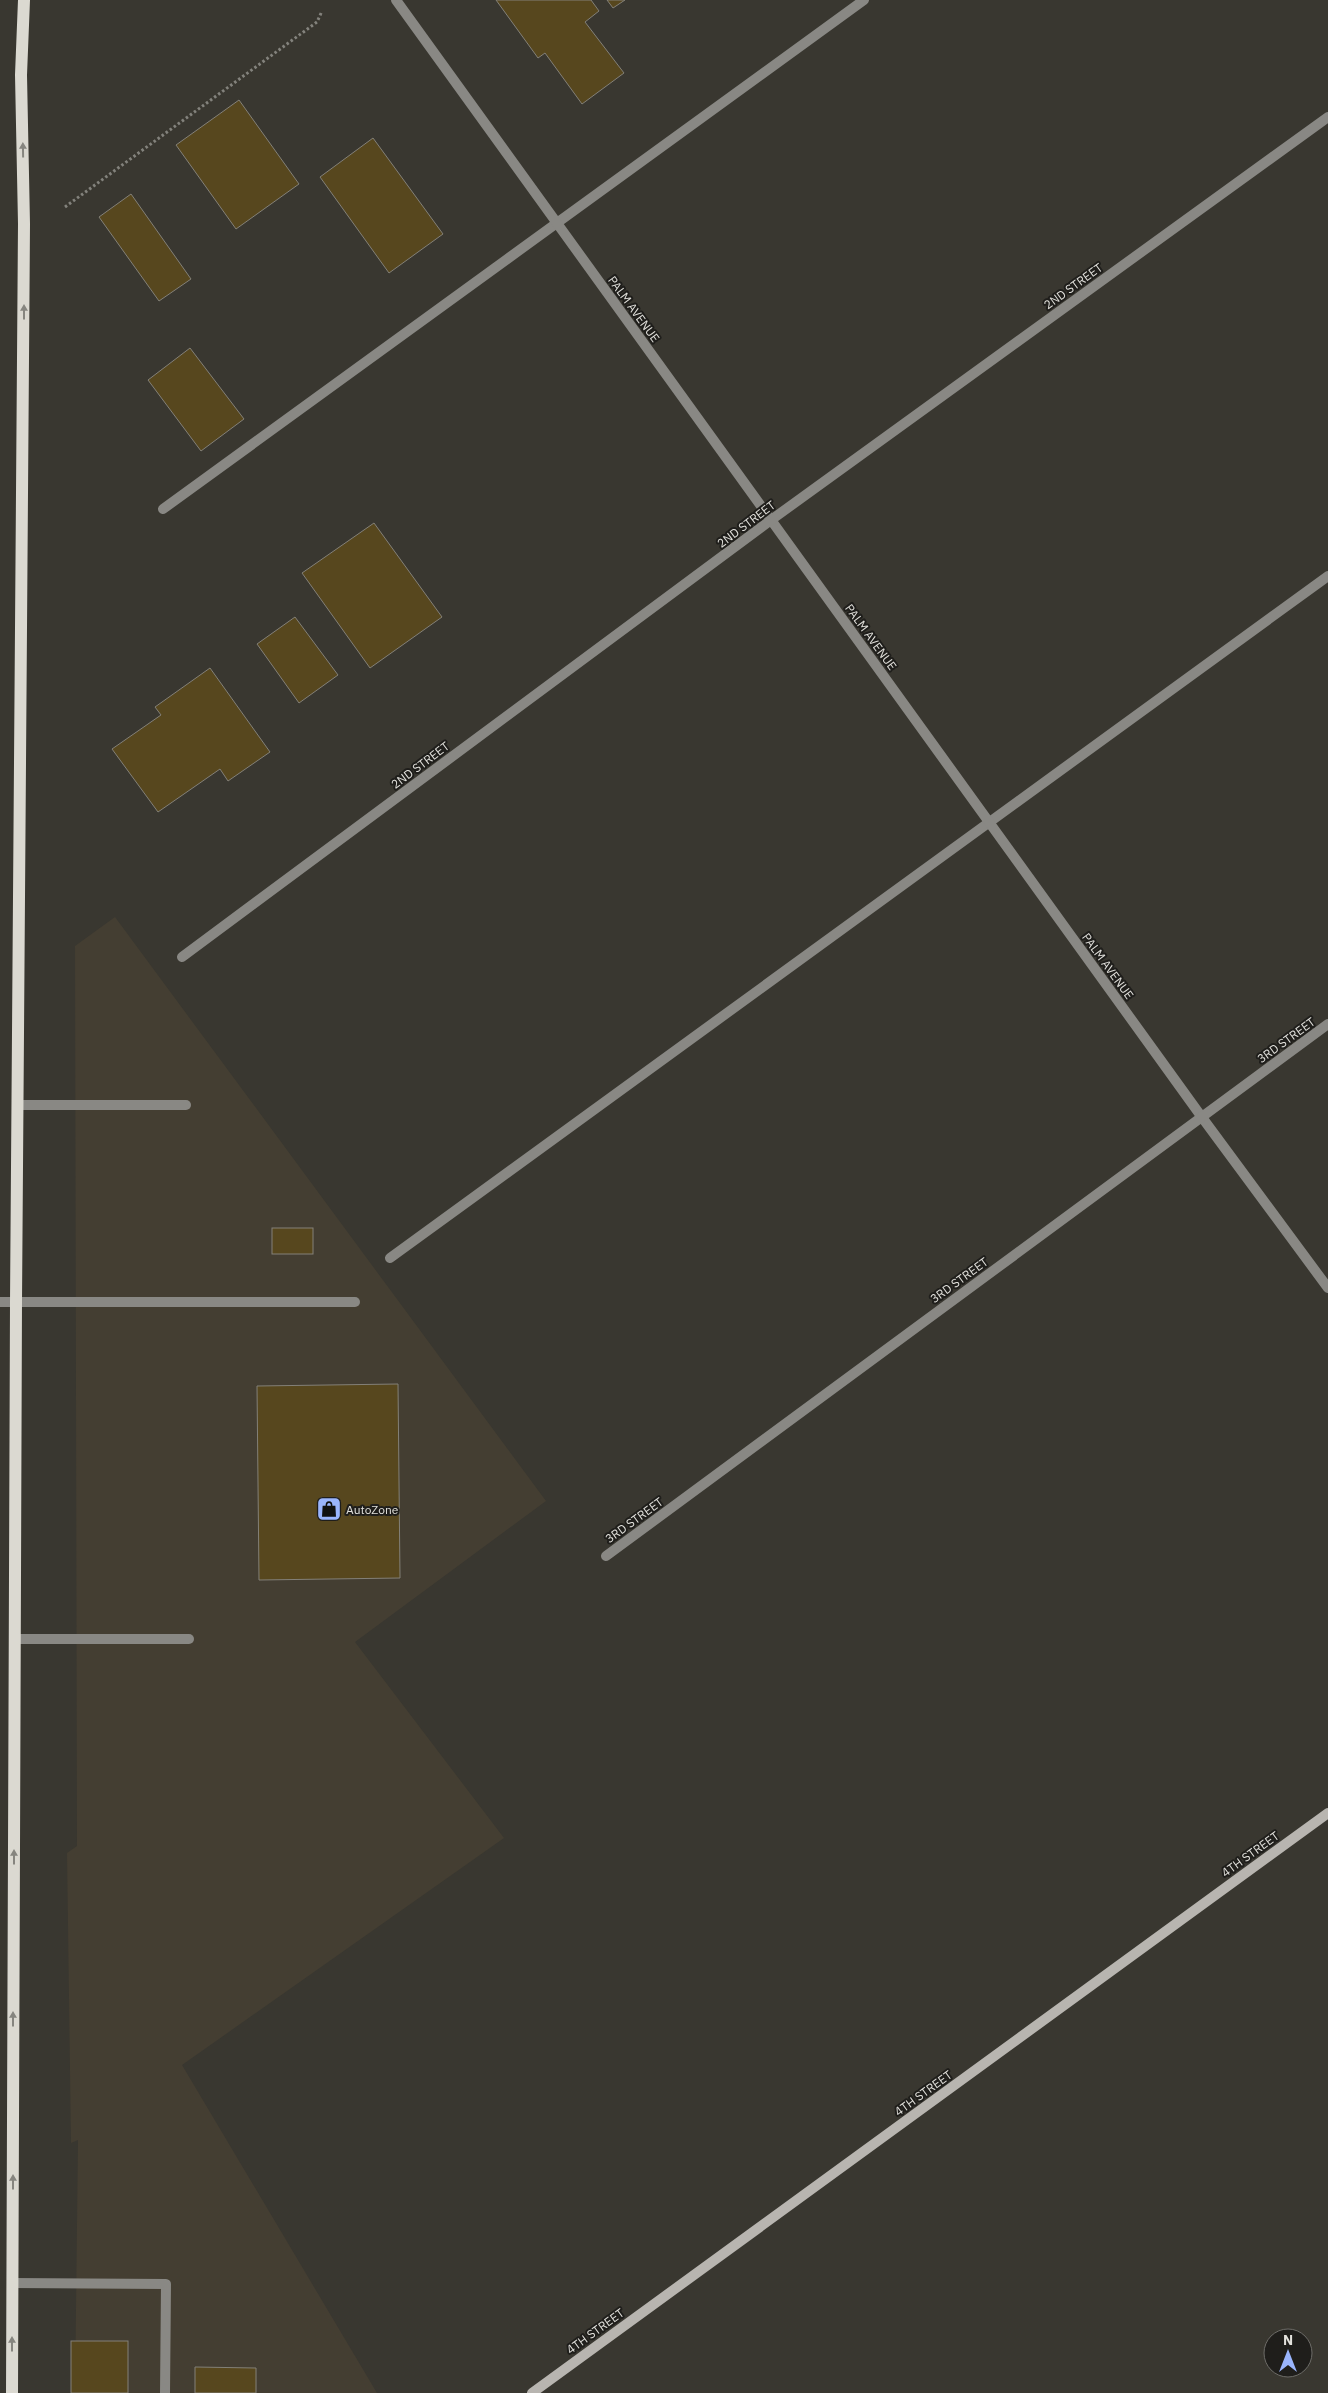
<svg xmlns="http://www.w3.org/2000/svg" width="1328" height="2393" font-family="'IBM Plex Sans',sans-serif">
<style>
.built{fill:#443e32}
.building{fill:#57471e;stroke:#838078}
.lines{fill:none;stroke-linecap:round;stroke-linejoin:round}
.path{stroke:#83827c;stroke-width:3;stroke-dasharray:2.5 2.5;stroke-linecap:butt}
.lane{stroke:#898884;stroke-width:10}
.street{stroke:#898884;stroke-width:10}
.secondary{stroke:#b8b5b0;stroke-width:10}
.primary{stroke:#dbd9d1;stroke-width:12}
.oneway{fill:#86857f}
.labels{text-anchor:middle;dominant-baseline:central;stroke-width:4;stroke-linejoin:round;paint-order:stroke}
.street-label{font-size:12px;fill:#e2e1dc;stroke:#1f1e1b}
.poi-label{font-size:12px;fill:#e2e1dc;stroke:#1f1e1b;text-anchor:start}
</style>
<rect width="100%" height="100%" fill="#393730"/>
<!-- built -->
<polygon class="built" points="115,917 546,1501 355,1642 504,1838 182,2065 377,2393 75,2393 78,2140 71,2143 67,1853 77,1846 75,946"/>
<!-- building -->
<g class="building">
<polygon points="496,0 591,0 599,11 585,22 624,73 582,104 545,53 538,58"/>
<polygon points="607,0 625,0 613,8"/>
<polygon points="239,100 299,184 236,229 176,145"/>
<polygon points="373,138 443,234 389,273 320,177"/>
<polygon points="131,194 191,279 159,301 99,217"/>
<polygon points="190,348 244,419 201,451 148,380"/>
<polygon points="374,523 442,617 370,668 302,573"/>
<polygon points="295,617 338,675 299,703 257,644"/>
<polygon points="210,668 270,752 228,781 220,769 158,812 112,749 161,715 155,707"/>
<rect x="272" y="1228" width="41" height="26"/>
<polygon points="398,1384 400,1578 259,1580 257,1386"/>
<rect x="71" y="2341" width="57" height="52"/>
<polygon points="195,2367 256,2368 256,2393 195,2393"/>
</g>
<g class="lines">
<!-- path -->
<polyline class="path" points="65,207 317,22 322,11"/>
<!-- lane -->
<g class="lane">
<polyline points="163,509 864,0"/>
<polyline points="19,1105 186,1105"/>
<polyline points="390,1258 1328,576"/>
<polyline points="0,1302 355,1302"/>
<polyline points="15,1639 189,1639"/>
<polyline points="12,2283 166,2284 165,2393"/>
</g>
<!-- street -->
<g class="street">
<polyline points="396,0 1201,1116 1328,1288"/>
<polyline points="182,957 771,520 1328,117"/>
<polyline points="606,1556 1328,1024"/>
</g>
<!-- secondary -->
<polyline class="secondary" points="532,2393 1328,1813"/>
<!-- primary -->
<polyline class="primary" points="12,2393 16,1302 24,224 21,75 24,0"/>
</g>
<!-- one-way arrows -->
<defs><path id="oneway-solid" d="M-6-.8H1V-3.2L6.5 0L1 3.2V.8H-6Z" transform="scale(1.25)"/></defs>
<g class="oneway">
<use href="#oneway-solid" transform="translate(23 150) rotate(-91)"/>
<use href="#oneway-solid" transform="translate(24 312) rotate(-90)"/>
<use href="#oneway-solid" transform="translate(14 1857) rotate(-90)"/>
<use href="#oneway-solid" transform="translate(13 2019) rotate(-90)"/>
<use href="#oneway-solid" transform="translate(13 2182) rotate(-90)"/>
<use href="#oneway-solid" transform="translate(12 2344) rotate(-90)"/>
</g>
<!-- icons -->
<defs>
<symbol id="shop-square" viewBox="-11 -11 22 22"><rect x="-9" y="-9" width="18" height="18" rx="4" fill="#9ab5fd" stroke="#1f1e1b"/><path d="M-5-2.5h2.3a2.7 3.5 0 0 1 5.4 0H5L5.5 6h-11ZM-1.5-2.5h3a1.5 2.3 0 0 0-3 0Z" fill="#111"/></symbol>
</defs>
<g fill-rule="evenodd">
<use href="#shop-square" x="315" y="1495" width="28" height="28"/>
</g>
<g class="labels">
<!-- street labels -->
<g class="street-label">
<text transform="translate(1073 286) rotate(-36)">2ND STREET</text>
<text transform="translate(634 309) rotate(54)">PALM AVENUE</text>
<text transform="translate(746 524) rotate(-37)">2ND STREET</text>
<text transform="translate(871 637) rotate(54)">PALM AVENUE</text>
<text transform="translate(420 765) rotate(-37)">2ND STREET</text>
<text transform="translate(1108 966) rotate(54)">PALM AVENUE</text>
<text transform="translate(1286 1040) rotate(-36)">3RD STREET</text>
<text transform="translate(959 1280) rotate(-36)">3RD STREET</text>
<text transform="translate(634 1520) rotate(-36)">3RD STREET</text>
<text transform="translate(1250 1854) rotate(-36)">4TH STREET</text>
<text transform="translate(923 2093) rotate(-36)">4TH STREET</text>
<text transform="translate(595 2331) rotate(-36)">4TH STREET</text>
</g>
<!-- poi labels -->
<g class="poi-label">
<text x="346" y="1509">AutoZone</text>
</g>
</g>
<!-- north arrow -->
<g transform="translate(1288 2353)"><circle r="24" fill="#1f1e1b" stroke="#6d6c68"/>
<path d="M0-4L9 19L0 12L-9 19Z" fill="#9ab5fd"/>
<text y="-8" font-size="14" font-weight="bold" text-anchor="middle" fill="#e2e1dc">N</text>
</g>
</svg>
